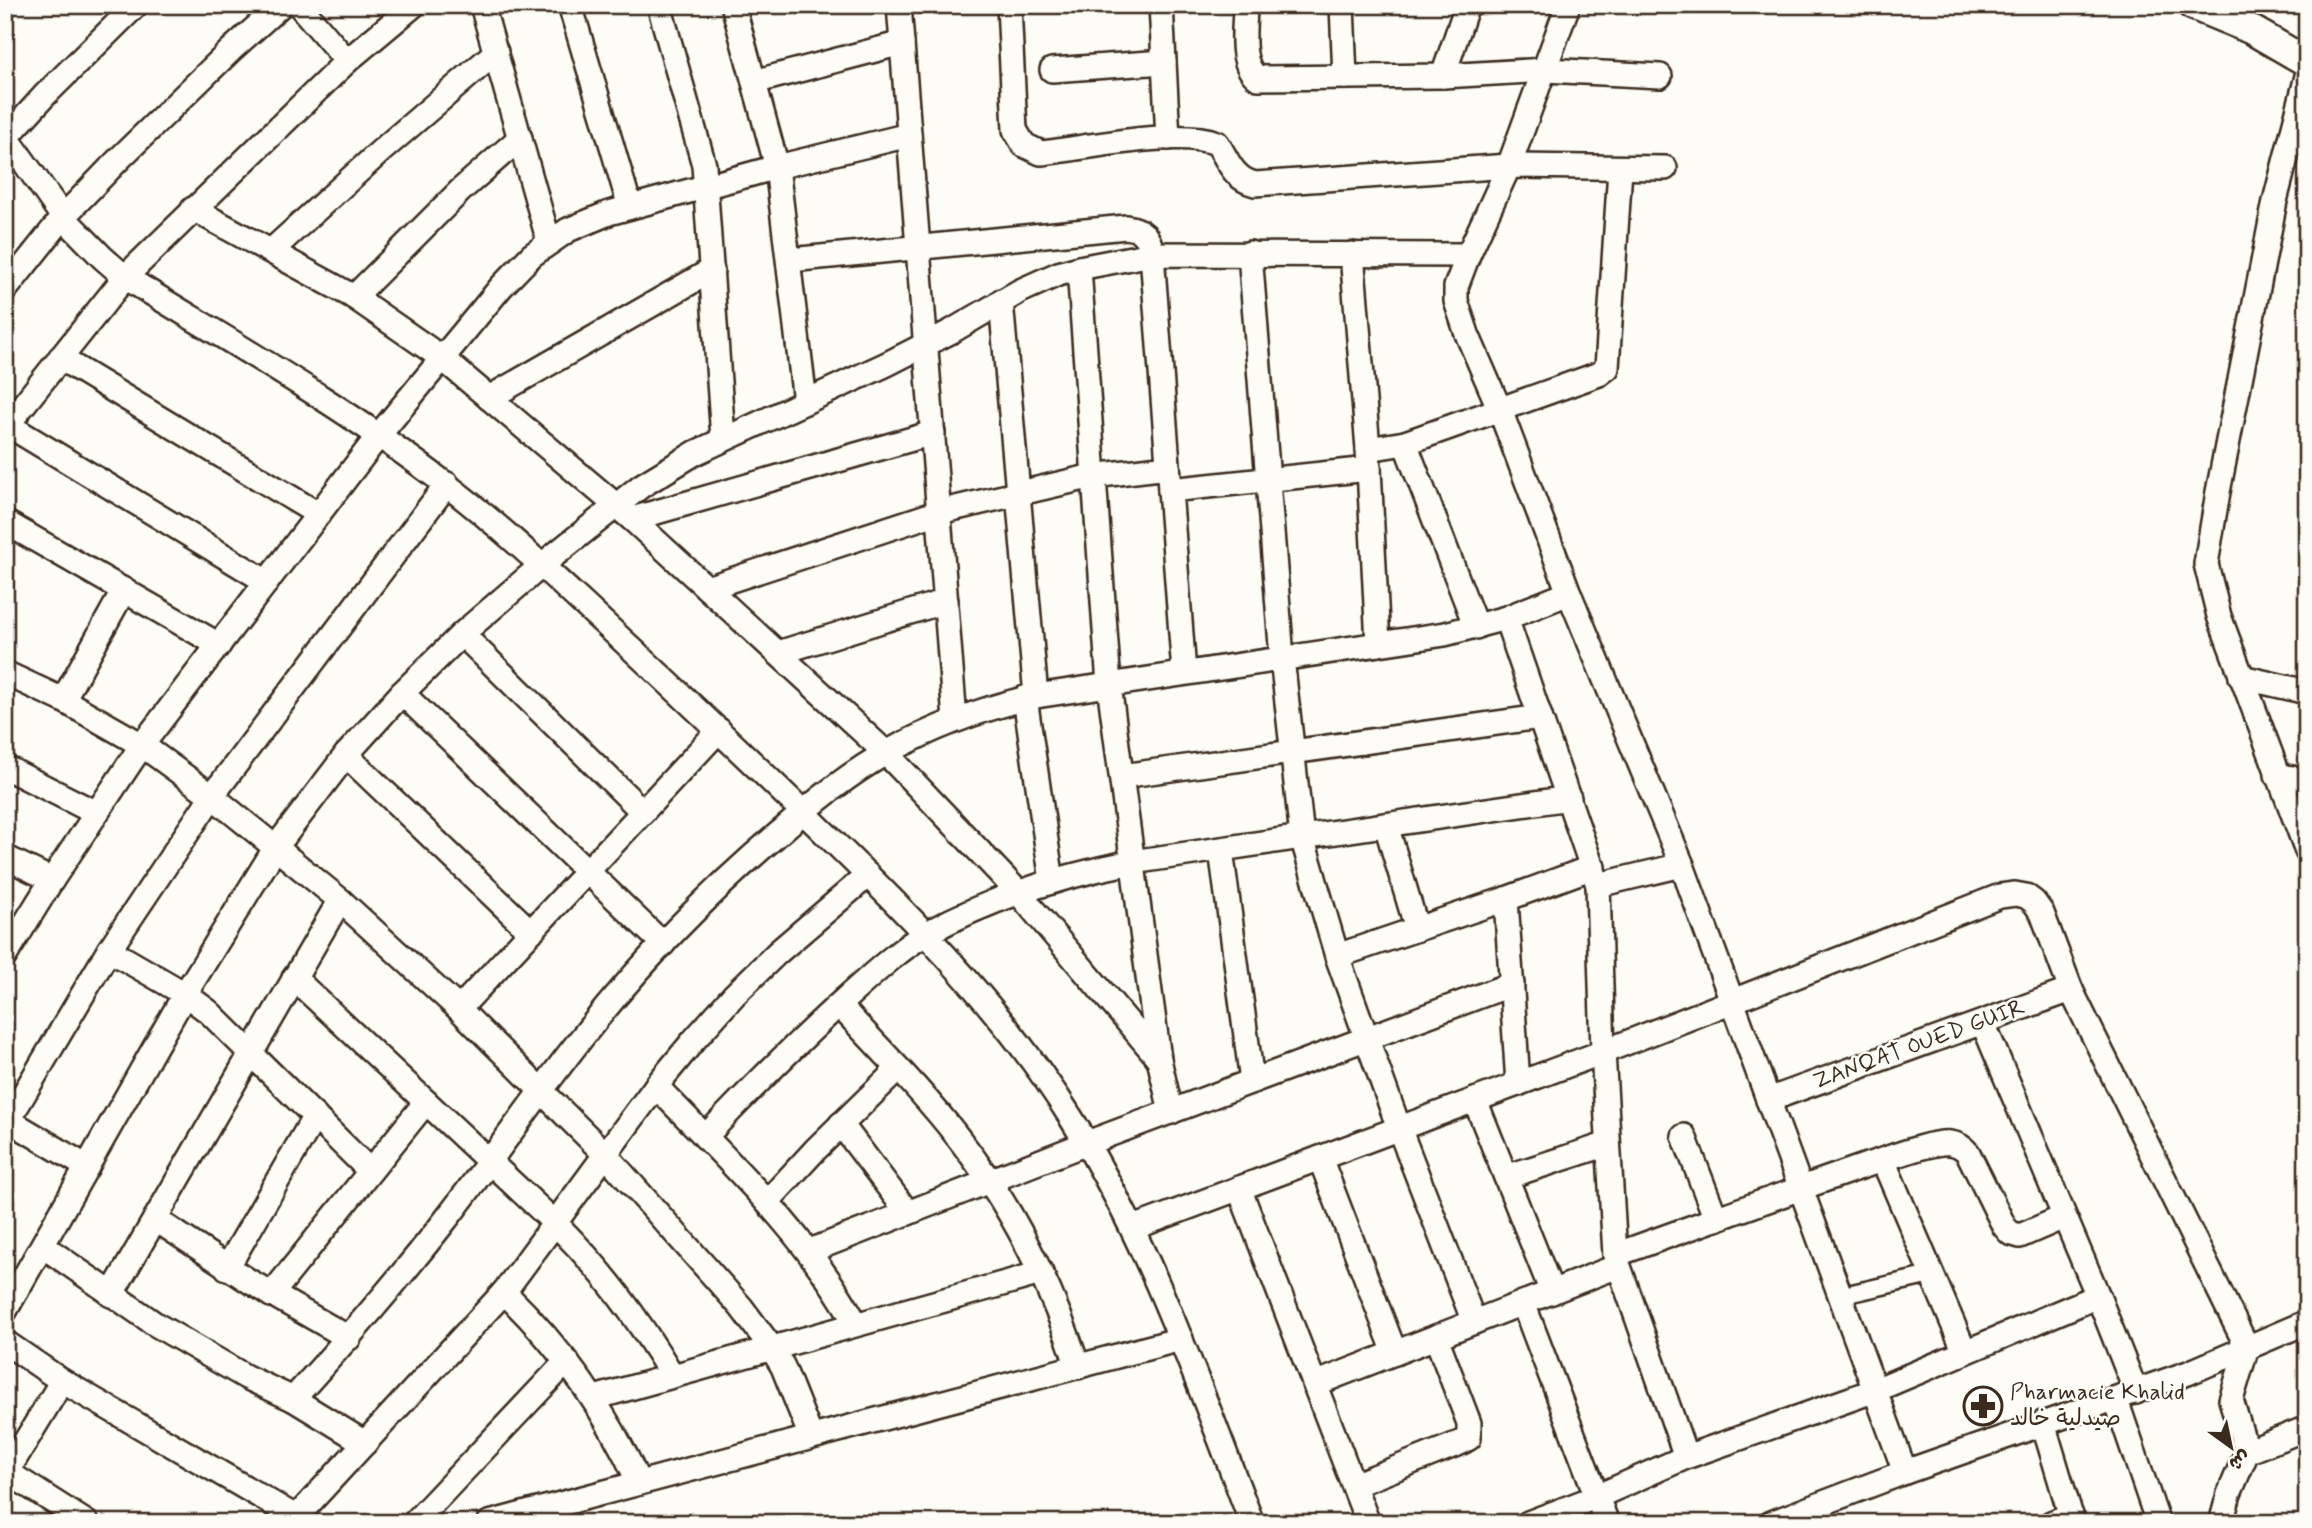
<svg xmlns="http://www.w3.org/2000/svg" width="2312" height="1528" font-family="Mynerve,'Playpen Sans Arabic',sans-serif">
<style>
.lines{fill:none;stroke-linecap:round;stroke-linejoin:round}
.pedestrian-casing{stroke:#3b2a1e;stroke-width:21}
.minor-casing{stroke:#3b2a1e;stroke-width:28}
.tertiary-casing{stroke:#3b2a1e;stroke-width:33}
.pedestrian{stroke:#fdfcf7;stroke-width:16}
.minor{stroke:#fdfcf7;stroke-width:23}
.tertiary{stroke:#fdfcf7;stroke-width:28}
.labels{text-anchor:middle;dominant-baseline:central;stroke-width:5;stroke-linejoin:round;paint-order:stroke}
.street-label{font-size:23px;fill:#3b2a1e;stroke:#fdfcf7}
.poi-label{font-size:23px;fill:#3b2a1e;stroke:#fdfcf7;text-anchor:start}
</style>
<rect width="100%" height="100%" fill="#fdfcf7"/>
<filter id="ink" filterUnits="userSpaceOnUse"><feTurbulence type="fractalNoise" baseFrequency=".0143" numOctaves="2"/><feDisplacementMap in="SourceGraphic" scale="14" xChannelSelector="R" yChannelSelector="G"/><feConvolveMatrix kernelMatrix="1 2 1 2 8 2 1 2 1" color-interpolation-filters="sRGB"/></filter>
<g filter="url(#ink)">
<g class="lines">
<defs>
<polyline id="pedestrian" points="1839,1296 1931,1275"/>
<g id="minor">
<polyline points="299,5 347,61"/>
<polyline points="482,5 549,242"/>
<polyline points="570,5 630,207"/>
<polyline points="659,5 704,165 723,439"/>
<polyline points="733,5 777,167 805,402"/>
<polyline points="899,5 955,720"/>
<path d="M1009,5L1015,130L1024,145L1041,153C1085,148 1178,128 1217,143C1228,160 1233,179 1255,184L1509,166L1665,168"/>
<polyline points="1161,5 1168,138"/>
<path d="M1245,5C1245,28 1238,64 1258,78L1443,76L1545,70L1660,76"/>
<polyline points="1342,5 1345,77"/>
<polyline points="1568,5 1509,166 1468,255 1456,287 1456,301 1467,334 1500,410 1569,593 1682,865 1905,1472"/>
<polyline points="1052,70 1164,62"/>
<polyline points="1443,76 1467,5"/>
<polyline points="2307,76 2275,201 2218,492 2206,564 2219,616 2307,851"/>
<polyline points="754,82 902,43"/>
<path d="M5,135L63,217L103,258L125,277C232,343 344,406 444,483C501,526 554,577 606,625C670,684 733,744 795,804C896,902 998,1000 1073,1121C1151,1246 1199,1386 1252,1523"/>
<polyline points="5,139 45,95 136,5"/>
<polyline points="193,209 354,297 442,358 632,519 886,753 1018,892 1159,1059"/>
<polyline points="271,251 382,150 496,52"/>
<polyline points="1250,253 1282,658 1302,837 1337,956 1399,1128 1474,1322"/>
<polyline points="1352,254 1368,449 1378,644"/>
<path d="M790,260L1126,227C1143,229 1150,237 1152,254L1184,673"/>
<polyline points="1079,268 1109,685 1159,1059 1171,1112"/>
<polyline points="5,290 63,217 118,160 232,49 281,5"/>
<polyline points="354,297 462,189 520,138"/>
<polyline points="1001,301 1036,696"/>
<polyline points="60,358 318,514"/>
<polyline points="489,398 712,270"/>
<polyline points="8,425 267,582"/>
<polyline points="5,428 125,277 347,61 414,5"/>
<polyline points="1405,443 1476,627"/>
<polyline points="1368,449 1405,443 1599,374 1607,368 1620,169"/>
<polyline points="1170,490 1369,469"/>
<polyline points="632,519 933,433"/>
<polyline points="5,522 219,645"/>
<polyline points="707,588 939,512 1093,476 1168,467"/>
<polyline points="1506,618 1598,885 1603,1052 1615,1255 1686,1457"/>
<polyline points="462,634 643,812"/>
<polyline points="778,653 946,601"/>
<polyline points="5,673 63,700 142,745 212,796 340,900 459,1009 605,1154 741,1307 771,1347 783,1367 811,1437"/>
<polyline points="2241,677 2307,692"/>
<polyline points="402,693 663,944"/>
<polyline points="1025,698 1052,881"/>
<polyline points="63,700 124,590"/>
<polyline points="346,755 531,932"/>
<polyline points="5,767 96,813"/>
<polyline points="2277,775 2307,781"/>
<polyline points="1122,776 1540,717"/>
<polyline points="1386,825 1417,929"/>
<polyline points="1221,850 1252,1081"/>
<polyline points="5,857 52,880"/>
<polyline points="1598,885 1682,865"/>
<polyline points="1506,899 1518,1084"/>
<polyline points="109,950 185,994 209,1012 370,1171"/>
<polyline points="5,956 52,880 142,745 379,435 501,287 532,255 568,230 609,213 777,167 909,135"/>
<polyline points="1337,956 1506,899 1593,867"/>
<path d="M294,978L556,1224C604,1272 637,1317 672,1375"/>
<path d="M839,1005C880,1049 923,1092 960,1140C1013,1208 1051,1285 1078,1367"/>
<polyline points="459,1009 719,730"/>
<polyline points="1983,1023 2098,1296 2136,1392"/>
<path d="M656,1086C728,1161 805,1232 856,1324"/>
<polyline points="1475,1100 1552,1292"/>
<polyline points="1768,1100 2071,990"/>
<polyline points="5,1118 87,1167"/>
<polyline points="841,1124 908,1213"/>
<polyline points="5,1126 109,950 212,796 447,484"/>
<polyline points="1684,1136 1716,1219"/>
<path d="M705,1137C750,1090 796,1043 845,999C871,976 897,951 927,933C991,898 1061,876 1132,862L1569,798"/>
<polyline points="1320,1158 1395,1353"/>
<polyline points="1883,1160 1965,1352"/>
<polyline points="1506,1177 1608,1144"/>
<polyline points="1239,1188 1368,1523"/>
<polyline points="767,1202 816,1149 898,1069"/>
<polyline points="155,1219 249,1281 349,1338"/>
<polyline points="1133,1228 1603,1052 2000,896 2015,894 2026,896 2034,902 2042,913 2071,990 2247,1347 2231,1400 2247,1452 2229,1494 2221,1523"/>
<polyline points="43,1246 155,1324 246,1377 293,1399 365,1443"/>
<polyline points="810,1251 1087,1143 1512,984"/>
<path d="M1615,1255C1699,1225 1783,1194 1867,1165C1887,1159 1931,1141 1950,1143C1958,1144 1963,1147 1968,1153L2004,1226L2010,1233L2020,1236L2064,1217"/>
<polyline points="227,1268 315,1116"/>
<path d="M504,1292C562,1348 606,1410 639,1483"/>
<polyline points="111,1295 340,900"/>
<polyline points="271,1295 426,1102"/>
<polyline points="1523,1303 1607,1523"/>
<polyline points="5,1311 185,994 276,847 346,755 402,693 462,634 542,565 641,486 695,453 887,364 952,331 1020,291 1058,274 1079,268 1152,254 1468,255"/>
<polyline points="5,1342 62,1381 306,1523"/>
<polyline points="1315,1384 1618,1266"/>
<polyline points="594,1398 1041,1273"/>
<path d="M293,1399C345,1342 396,1283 444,1222C491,1162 533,1099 580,1040C639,965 705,896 778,834C812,804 848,774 888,752C935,726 984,708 1036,696L1445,634L1506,618L1569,593"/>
<polyline points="2116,1400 2158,1523"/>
<polyline points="2043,1423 2073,1523"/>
<polyline points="2247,1452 2307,1428"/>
<polyline points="7,1472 87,1523"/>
<polyline points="5,1475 62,1381"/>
<polyline points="1354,1485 1462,1442 1469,1438 1469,1423 1436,1337"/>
<polyline points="291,1523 504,1292 656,1086 694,1040 734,995 777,953 868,875"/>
<polyline points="414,1523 567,1361"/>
<polyline points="489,1523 1181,1339"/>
<polyline points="1528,1523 1596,1497 1686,1457 1873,1391 2098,1296"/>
<polyline points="1771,1523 1905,1472 2188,1373 2307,1322"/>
<polyline points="2051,1523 2071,1515"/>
</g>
<polyline id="tertiary" points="2192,5 2250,29 2307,62"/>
</defs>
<!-- pedestrian casing -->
<use href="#pedestrian" class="pedestrian-casing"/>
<!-- minor casing -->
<use href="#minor" class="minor-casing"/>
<!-- tertiary casing -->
<use href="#tertiary" class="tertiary-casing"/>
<!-- pedestrian -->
<use href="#pedestrian" class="pedestrian"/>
<!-- minor -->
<use href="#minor" class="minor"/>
<!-- tertiary -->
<use href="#tertiary" class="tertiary"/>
</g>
</g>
<!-- icons -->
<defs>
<symbol id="pharmacy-ring" viewBox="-11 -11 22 22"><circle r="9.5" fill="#fdfcf7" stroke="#3b2a1e" stroke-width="1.5"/><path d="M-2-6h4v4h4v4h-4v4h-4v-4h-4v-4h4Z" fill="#3b2a1e"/></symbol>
</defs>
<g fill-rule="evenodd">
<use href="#pharmacy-ring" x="1961" y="1384" width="44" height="44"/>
</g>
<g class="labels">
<!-- street labels -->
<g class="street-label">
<text transform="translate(1919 1045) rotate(-20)">ZANQAT OUED GUIR</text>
</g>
<!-- poi labels -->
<g class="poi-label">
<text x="2010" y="1393">Pharmacie Khalid<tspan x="2010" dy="26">صيدلية خالد</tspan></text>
</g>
</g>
<!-- margin -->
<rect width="2312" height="1528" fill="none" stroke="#fdfcf7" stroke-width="28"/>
<rect x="14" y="14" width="2284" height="1500" fill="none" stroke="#3b2a1e" stroke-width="2.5" filter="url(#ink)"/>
<!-- north arrow -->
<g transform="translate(2231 1447) rotate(147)" stroke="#fdfcf7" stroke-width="5" paint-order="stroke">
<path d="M0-5L12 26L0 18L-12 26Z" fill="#3b2a1e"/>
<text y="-10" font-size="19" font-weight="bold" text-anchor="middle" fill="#3b2a1e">ش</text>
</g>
</svg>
